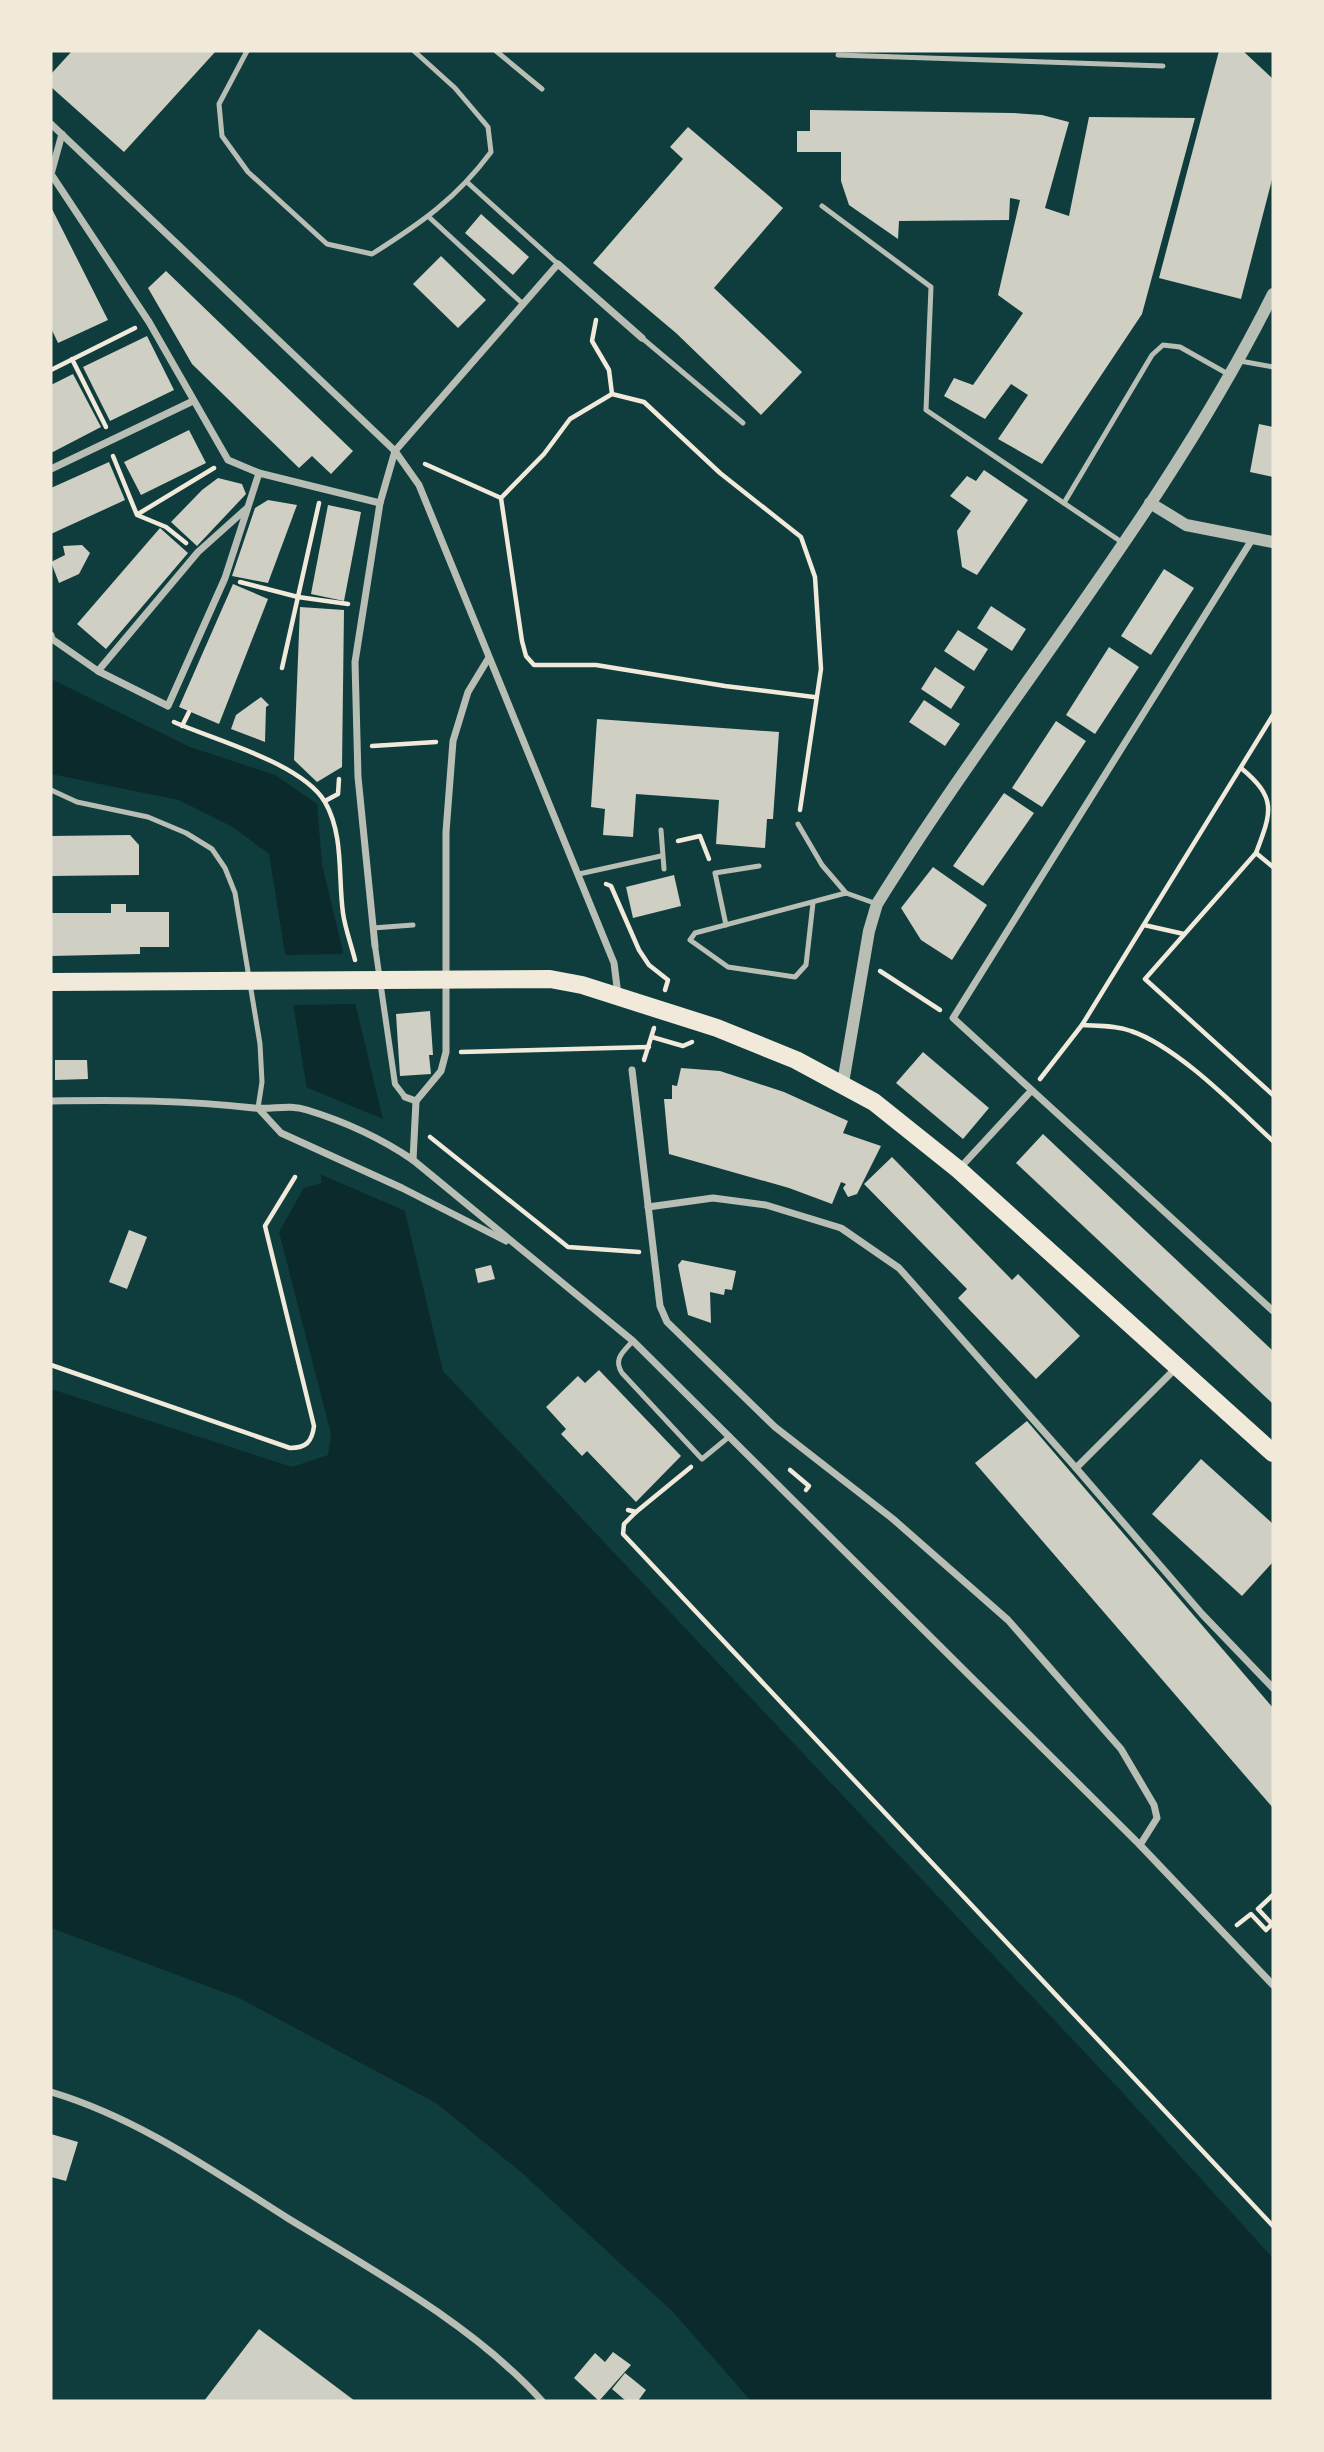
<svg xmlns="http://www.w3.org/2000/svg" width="1324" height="2452" font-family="'DM Sans',sans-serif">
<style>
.water{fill:#0a2a2b}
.pier{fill:#0f3d3e}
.building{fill:#cfcfc3}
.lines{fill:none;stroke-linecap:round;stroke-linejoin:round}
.path{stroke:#f1e9da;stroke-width:4.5}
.service{stroke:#b8beb3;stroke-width:5}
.pedestrian{stroke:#b8beb3;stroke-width:6}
.minor{stroke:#b8beb3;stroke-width:7}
.tertiary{stroke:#b8beb3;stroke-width:12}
.primary{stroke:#f1e9da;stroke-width:18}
</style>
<rect width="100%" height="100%" fill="#0f3d3e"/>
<!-- water -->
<polygon class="water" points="51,679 190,747 275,775 317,804 322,864 443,1371 1122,2092 1273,2258 1273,2401 751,2401 673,2312 522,2173 436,2103 239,1998 51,1928 51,1389 292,1467 328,1455 331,1434 279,1232 304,1188 322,1183 269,854 233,827 179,800 51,774"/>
<!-- pier -->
<g class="pier">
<polygon points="346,954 358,1004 288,1005 280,955"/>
<polygon points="303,1086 386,1120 408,1212 317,1173"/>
</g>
<!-- building -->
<g class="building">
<polygon points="72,51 216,51 124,152 51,87 51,74"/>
<polygon points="1219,51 1243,51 1273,79 1273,176 1241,299 1159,278"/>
<polygon points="810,110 1013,113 1042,115 1069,122 1045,208 1069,216 1089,117 1195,118 1142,314 1042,464 998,439 1028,395 1011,384 985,419 944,396 954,378 973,385 1023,313 998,295 1020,200 1010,198 1009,220 899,221 898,239 849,205 841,181 841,152 797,152 797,131 810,131"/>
<polygon points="688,127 783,208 714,288 802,372 761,415 676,333 593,263 683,159 670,147"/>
<polygon points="51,207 108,320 58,343 51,328"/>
<polygon points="481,214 529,257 513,275 465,233"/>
<polygon points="441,256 486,300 458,328 413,284"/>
<polygon points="166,271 353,451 331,474 312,456 299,468 192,364 148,288"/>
<polygon points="147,336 174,390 110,421 83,367"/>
<polygon points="73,374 101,427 51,453 51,385"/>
<polygon points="1259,424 1273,427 1273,477 1250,472"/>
<polygon points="189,430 206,463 141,495 124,462"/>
<polygon points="109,462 125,500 51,534 51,488"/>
<polygon points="984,470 1028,500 977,575 962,567 957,531 971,511 950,496 967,476 976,481"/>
<polygon points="218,478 242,484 246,494 197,546 171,522 202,490"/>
<polygon points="268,500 297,505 268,583 232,576 255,508"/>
<polygon points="328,505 361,512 344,601 311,594"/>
<polygon points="160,528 188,553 106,649 77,624"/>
<polygon points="82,545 90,553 79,574 59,583 51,562 65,555 63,546"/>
<polygon points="1164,569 1194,588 1151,655 1121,636"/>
<polygon points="233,584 268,599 219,724 179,707"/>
<polygon points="991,606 1026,629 1012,651 977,628"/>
<polygon points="300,607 344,610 342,767 317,782 294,760"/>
<polygon points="958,630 988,649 974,671 944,651"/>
<polygon points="1109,647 1139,667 1095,734 1066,715"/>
<polygon points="935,667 965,687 951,709 921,689"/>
<polygon points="261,697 269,705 266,707 265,742 231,729 236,715"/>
<polygon points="924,700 960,724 945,746 909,722"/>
<polygon points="597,719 779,732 773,819 767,819 765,848 716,844 719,800 636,794 633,837 603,835 605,809 591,807"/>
<polygon points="1056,721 1086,741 1042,807 1012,788"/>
<polygon points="1004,793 1034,813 983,886 953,866"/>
<polygon points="130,835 139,845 139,875 51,876 51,836"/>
<polygon points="933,867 987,905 952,960 921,940 901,908"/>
<polygon points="674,875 681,906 633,918 626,887"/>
<polygon points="111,904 126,904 126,912 169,912 169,947 140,947 140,954 51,956 51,913 111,913"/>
<polygon points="430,1011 433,1055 429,1055 431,1074 400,1076 396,1014"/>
<polygon points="923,1052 989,1108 963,1139 896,1083"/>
<polygon points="55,1060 87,1060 88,1079 55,1080"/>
<polygon points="681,1068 720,1071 784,1092 848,1121 843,1133 881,1146 857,1194 848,1197 843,1188 846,1184 841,1182 832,1204 789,1188 669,1154 664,1099 672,1099 672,1085 677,1086"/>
<polygon points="1043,1134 1273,1351 1273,1404 1016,1163"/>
<polygon points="892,1157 1012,1280 1018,1274 1080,1336 1036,1379 958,1298 967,1289 864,1184"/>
<polygon points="129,1230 147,1237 127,1289 109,1282"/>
<polygon points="682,1260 736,1271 732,1290 725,1289 724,1295 710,1292 711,1323 688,1315 678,1265"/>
<polygon points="491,1265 495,1279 478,1283 475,1269"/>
<polygon points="599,1370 681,1456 636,1502 587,1451 582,1456 561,1434 566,1429 546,1407 578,1376 585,1383"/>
<polygon points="1027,1421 1273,1708 1273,1808 975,1463"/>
<polygon points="1201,1459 1273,1524 1273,1562 1242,1596 1152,1514"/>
<polygon points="51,2134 78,2142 66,2181 51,2177"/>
<polygon points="259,2329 355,2401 204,2401"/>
<polygon points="613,2352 631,2365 599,2401 574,2378 595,2353 605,2362"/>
<polygon points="625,2373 646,2390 638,2401 626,2401 612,2389"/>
</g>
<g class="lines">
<!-- path -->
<g class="path">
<polyline points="596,320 592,341 609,370 612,394"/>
<polyline points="72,359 106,427"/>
<polyline points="51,370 135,328"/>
<polyline points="113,456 137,515 166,527 186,543"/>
<polyline points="425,464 501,498"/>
<polyline points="138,514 214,468"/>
<polyline points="240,582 298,597 348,604"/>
<polyline points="282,668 319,503"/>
<path d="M174,722C214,740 302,763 325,802C344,835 338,877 343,913C345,928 351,944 355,960"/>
<polyline points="182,726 189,712"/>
<polyline points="372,746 436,742"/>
<path d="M1241,768C1277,798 1272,811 1256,853"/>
<polyline points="325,801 338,794 339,779"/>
<polyline points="800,810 821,669 815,577 801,537 720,473 644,402 612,394 570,419 544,454 501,498 522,641 526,656 534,665 596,665 725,686 814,697"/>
<polyline points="678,841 700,836 709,859"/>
<polyline points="1273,867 1256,853 1145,979 1273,1095"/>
<polyline points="606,884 611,886 639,950 649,965 668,980 665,990"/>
<polyline points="1144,925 1184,934"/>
<polyline points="880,971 940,1010"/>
<path d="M1082,1025C1098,1026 1115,1025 1131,1031C1178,1047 1236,1107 1273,1141"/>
<polyline points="652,1037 683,1046 692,1042"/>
<polyline points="461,1052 649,1047"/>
<polyline points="644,1060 654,1028"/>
<polyline points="1040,1079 1082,1025 1273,715"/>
<polyline points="430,1137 568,1247 639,1252"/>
<path d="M51,1365L290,1448C306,1448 312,1442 314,1426L265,1226L295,1177"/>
<polyline points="790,1470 809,1486 806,1490"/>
<polyline points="628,1510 636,1512 691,1467"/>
<polyline points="636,1512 624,1524 623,1534 1273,2226"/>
<polyline points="1237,1925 1251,1914 1266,1930 1272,1924 1258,1909 1273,1895"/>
</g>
<!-- service -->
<g class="service">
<path d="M247,51L219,104L222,136L248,172L327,244L372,254C421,223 456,199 491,152L488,127L455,88L414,51"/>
<polyline points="496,51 542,89"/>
<polyline points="838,55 1163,66"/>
<polyline points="468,183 558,264"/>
<polyline points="822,206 931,287 926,410 1123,543"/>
<polyline points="430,218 523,304"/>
<polyline points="642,338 743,423"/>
<polyline points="1240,361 1273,367"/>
<polyline points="1064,503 1152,355 1163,345 1180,347 1228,374"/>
<polyline points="51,790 77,802 148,817 186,833 212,849 225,868 235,893 260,1044 262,1082 258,1108"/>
<polyline points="798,824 822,865 846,893"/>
<polyline points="661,830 664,869"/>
<polyline points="579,874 661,856"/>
<polyline points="813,903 806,965 795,977 728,967 690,940 695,933 846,893 877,904"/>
<polyline points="726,925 715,873 759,866"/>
<polyline points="373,928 413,925"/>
<path d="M633,1341C623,1352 613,1359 622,1373L702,1459L730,1436"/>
</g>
<!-- pedestrian -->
<polyline class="pedestrian" points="375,946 395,1084 405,1097"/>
<!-- minor -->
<g class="minor">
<polyline points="51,124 395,451 419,485 614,963 618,995"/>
<polyline points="62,134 51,174 149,322 228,460 259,473 380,503"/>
<polyline points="51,469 191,402"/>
<polyline points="246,509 198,552 98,671 168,706 225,578 259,473"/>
<polyline points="1253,538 953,1018 1273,1311"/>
<polyline points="51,635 52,639 98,671"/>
<polyline points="375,946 358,777 355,662 380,503 395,451 558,264 642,338"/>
<polyline points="632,1070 660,1306 667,1322 775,1427 893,1519 1008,1620 1121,1749 1154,1805 1157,1818 1140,1845"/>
<polyline points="405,1097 416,1101 413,1160"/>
<path d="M51,1101C119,1100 186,1100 254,1108C272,1110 289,1104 307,1110C343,1121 382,1139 413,1160L633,1341L1140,1845L1273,1985"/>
<polyline points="416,1101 441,1071 446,1052 446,832 453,741 468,692 488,659"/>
<polyline points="258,1108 281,1133 402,1188 506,1241"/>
<polyline points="959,1169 1031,1091"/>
<polyline points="648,1207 713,1198 766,1205 841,1228 899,1268 1076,1468"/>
<polyline points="1176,1368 1076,1468 1202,1614 1273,1688"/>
<path d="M51,2092C138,2118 213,2171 289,2219C373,2270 477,2328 542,2401"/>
</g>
<!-- tertiary -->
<g class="tertiary">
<polyline points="1150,503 1186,525 1273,542"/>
<path d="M843,1083L869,931L877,904C1005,698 1165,511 1273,294"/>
</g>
<!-- primary -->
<polyline class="primary" points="51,982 550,979 582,985 717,1028 796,1060 874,1102 959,1170 1273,1453"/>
</g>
<!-- border -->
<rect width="1324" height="2452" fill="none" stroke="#f1e9da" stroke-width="105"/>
</svg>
